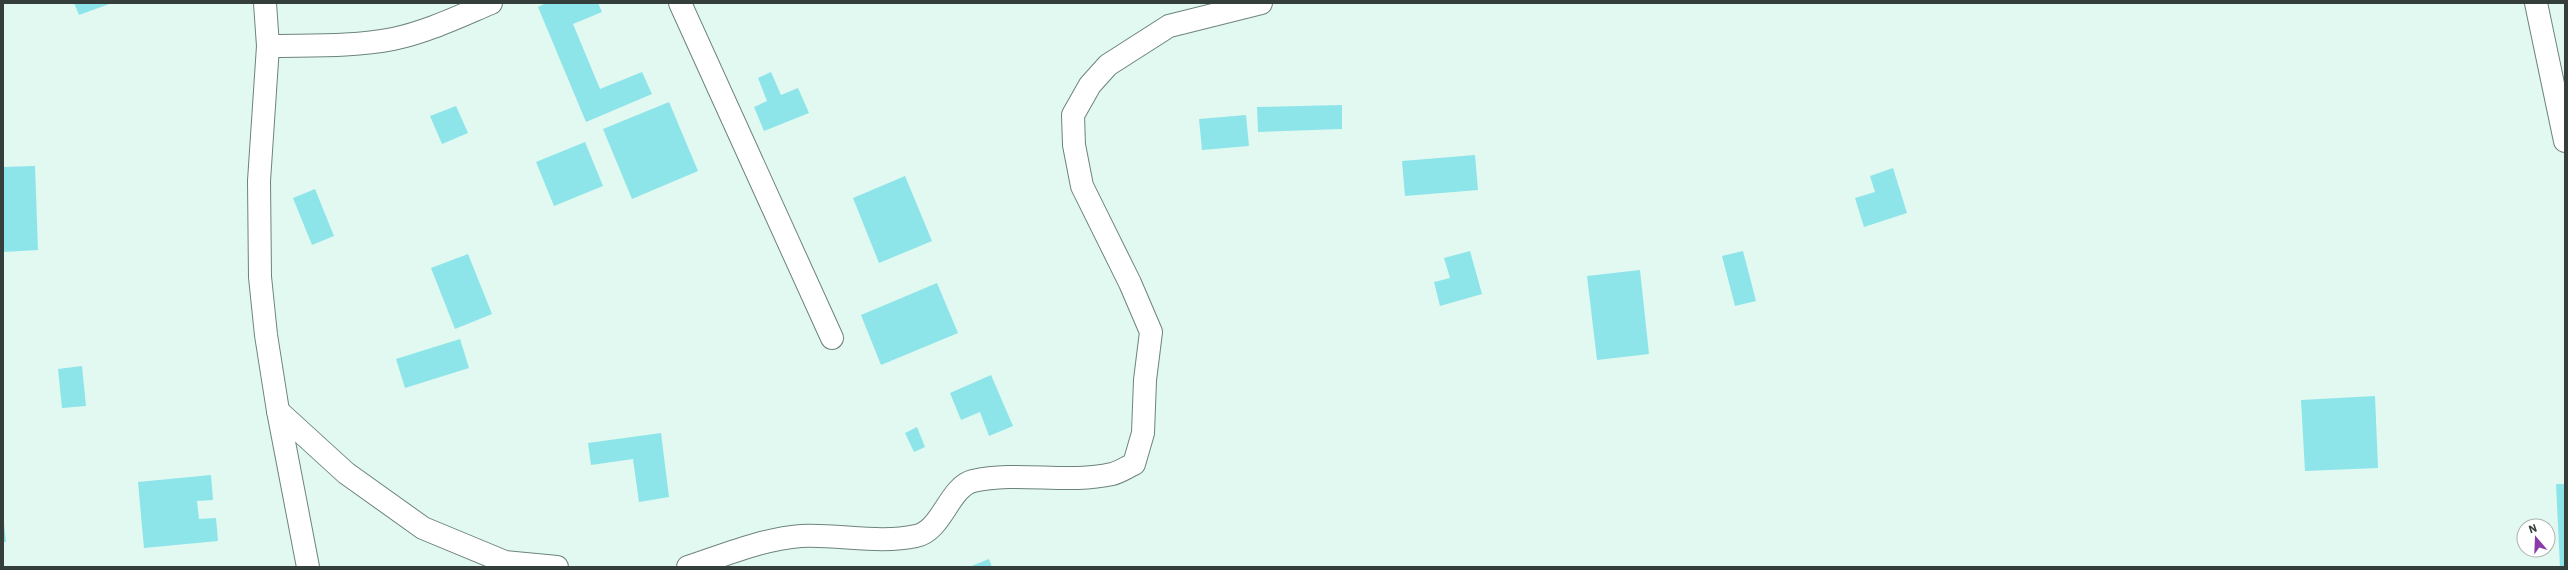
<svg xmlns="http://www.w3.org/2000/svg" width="2568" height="570" font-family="'IBM Plex Sans',sans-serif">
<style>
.building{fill:#8de5ea}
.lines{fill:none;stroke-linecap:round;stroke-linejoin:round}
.minor-casing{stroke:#6d837b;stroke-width:24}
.minor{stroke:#fff;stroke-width:22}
</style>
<rect width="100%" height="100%" fill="#e1f9f0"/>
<!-- building -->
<g class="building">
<polygon points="74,3 112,3 79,15"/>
<polygon points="546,3 598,3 602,12 573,24 600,89 642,72 652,94 586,122 538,7"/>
<polygon points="771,72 781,95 798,88 809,113 764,131 754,107 767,101 758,78"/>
<polygon points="669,102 698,171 632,199 603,129"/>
<polygon points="1342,105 1342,129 1258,132 1257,107"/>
<polygon points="456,106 468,133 442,144 430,116"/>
<polygon points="1246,115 1249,146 1202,150 1199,119"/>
<polygon points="585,142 603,186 554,206 536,162"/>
<polygon points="1475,155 1478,190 1405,196 1402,161"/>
<polygon points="35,166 38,250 3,252 3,167"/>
<polygon points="1893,168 1907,213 1864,227 1855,198 1875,192 1870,176"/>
<polygon points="905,176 932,241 879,263 853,198"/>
<polygon points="315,189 334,236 312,245 293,198"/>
<polygon points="1470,251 1482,294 1440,306 1434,282 1450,278 1444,258"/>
<polygon points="1743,251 1756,301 1735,306 1722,256"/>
<polygon points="468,254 492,314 455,329 431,268"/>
<polygon points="1640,270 1649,354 1597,360 1587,276"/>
<polygon points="937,283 958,333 881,365 861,315"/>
<polygon points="460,339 469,368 405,388 396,359"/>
<polygon points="82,366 86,406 62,408 58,369"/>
<polygon points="991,375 1013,426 989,436 980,412 961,420 950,393"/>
<polygon points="2375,396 2378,468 2305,471 2301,400"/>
<polygon points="917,427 925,447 914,452 905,433"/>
<polygon points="661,433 669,497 639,502 633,459 591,465 588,443"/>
<polygon points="211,475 213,500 197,501 199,519 216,518 218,541 144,548 138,482"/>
<polygon points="2556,484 2565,484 2565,567 2560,567"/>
<polygon points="3,514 6,542 3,542"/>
<polygon points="989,559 992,567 969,567"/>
</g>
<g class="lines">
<defs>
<g id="minor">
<polyline points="265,3 268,46 259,181 260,277 266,335 278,411 308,567"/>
<polyline points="680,3 832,338"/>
<polyline points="2536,3 2565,141"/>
<path d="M268,46C309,45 353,47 393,39C427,32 460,16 491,3"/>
<polyline points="278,411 346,473 423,528 505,562 557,567"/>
<path d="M688,567C725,555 762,539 801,536C839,534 879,544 916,536C942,531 949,487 973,481C1019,471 1067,484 1112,474C1120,472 1127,467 1134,464L1143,433L1145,380L1151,332L1130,283L1082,186L1074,145L1073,115L1090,85L1108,65L1169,26L1261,3"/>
</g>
</defs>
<!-- minor casing -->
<use href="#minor" class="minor-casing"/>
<!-- minor -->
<use href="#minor" class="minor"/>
</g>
<!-- border -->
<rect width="2568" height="570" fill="none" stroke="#343e3a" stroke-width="8"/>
<!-- north arrow -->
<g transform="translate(2536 538) rotate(341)"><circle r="19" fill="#ffffff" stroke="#aeb2b0"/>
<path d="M0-3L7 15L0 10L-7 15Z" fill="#8c3aa9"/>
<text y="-6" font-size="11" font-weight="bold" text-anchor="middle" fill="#343e3a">N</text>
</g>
</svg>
